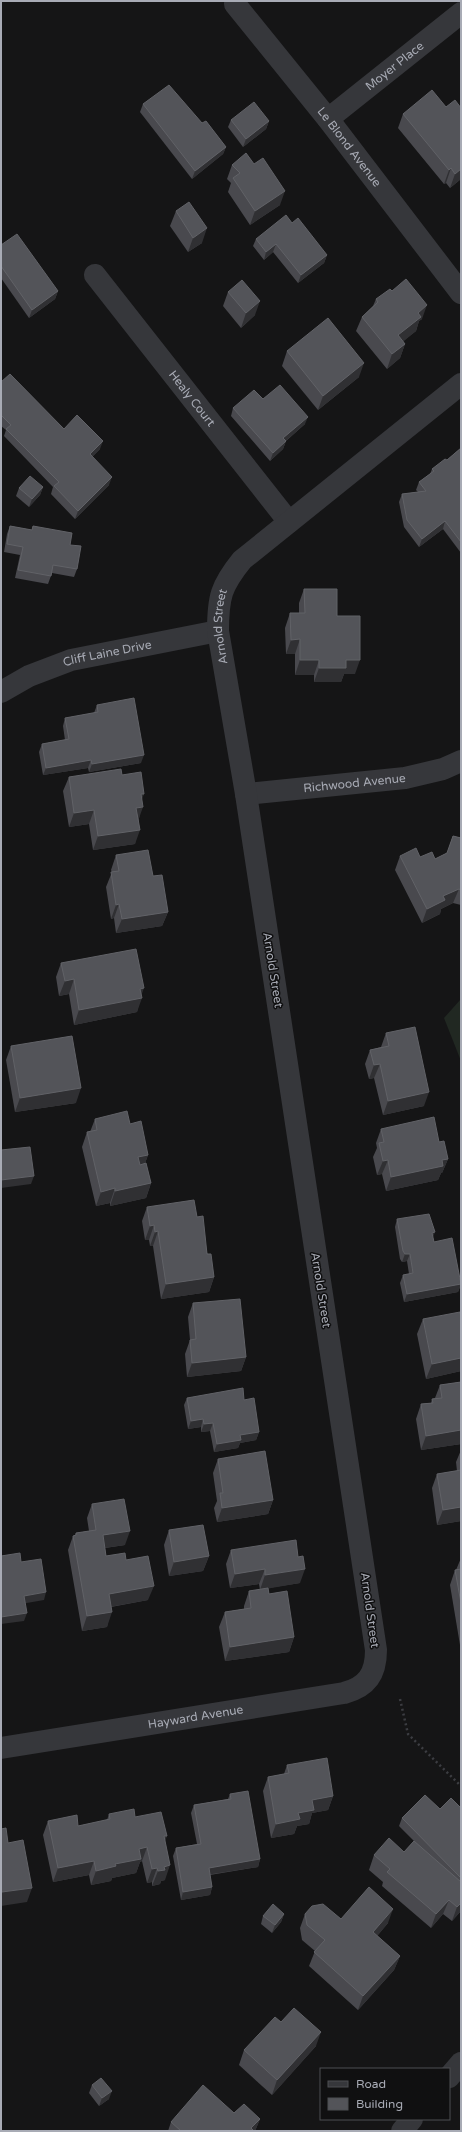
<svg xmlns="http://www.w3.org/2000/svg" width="462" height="2132" font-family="'Varela Round',sans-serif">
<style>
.green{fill:#212822}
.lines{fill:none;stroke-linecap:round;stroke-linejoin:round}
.path{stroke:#3c3d42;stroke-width:2.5;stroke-dasharray:2 3;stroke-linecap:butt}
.street{stroke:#36373b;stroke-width:22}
.wall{fill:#49494e}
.shaded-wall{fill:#303033}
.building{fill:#535459;stroke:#616267}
.labels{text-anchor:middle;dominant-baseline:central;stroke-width:3;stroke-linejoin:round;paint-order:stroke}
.street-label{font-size:12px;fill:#a8abb5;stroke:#101011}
</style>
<rect width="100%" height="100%" fill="#151516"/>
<!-- green -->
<polygon class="green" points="461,999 461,1061 444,1018"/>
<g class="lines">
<!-- path -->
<polyline class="path" points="400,1699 408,1734 461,1786"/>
<!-- street -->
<g class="street">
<path id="s1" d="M235,4L328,119L461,293"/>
<path id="s2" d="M328,119L461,13"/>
<path id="s3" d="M95,275L289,522"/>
<path id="s4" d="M1,692L29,676L71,660L218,631"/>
<path id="s5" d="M246,794L405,778L443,769L461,761"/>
<path id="s6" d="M1,1748L344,1693C367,1687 376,1674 376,1650L246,794L218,631C218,597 221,586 242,560L461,384"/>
<polyline points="449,2077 461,2063"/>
<polyline points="402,2131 412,2119"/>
</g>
</g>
<!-- wall -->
<g class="wall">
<polygon points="143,104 202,123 226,147 223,154 192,179 140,112"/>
<polygon points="446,107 461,108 461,179 450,188 446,183 444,184 398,128 403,114"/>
<polygon points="231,120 269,121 266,129 243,147 228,127"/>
<polygon points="232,165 280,205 250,225 228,192 231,183 227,179"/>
<polygon points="176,211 202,243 188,252 170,226"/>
<polygon points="292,223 327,255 324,263 298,283 273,252 264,260 253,246 256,239"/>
<polygon points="1,245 58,291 55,299 29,318 1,278"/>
<polygon points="228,292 255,315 241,328 223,306"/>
<polygon points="376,299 422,319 419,321 416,331 403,341 405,344 400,358 387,369 356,331 362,317 373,306"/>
<polygon points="287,351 359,377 318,410 282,366"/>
<polygon points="1,382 64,429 100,449 92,457 109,485 75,519 51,494 53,487 4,436 6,430 1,426"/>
<polygon points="263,399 305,424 286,441 283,449 270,461 231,416 233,408"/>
<polygon points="461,448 461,553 443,529 419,547 404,527 399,502 402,494 418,492 416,490 419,482 430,474 432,469 447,460"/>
<polygon points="43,487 40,495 29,507 16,496 19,488"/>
<polygon points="10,526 32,530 33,526 70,545 77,569 74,577 52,573 48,584 15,578 20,555 4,552 7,534"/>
<polygon points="304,589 337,616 355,674 344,674 341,682 314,682 314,675 295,675 295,654 286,654 285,628 290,613 299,613 299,603"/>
<polygon points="97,705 141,763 89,772 88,768 43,775 39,752 42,744 65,740 63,726 65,718 94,713"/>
<polygon points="122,775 142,799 135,844 93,850 89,824 69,827 63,791 69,777"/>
<polygon points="453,836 461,838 461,905 453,903 441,909 440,914 422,923 395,870 400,856 420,857 435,859 447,853"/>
<polygon points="116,855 153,876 168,912 162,926 116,933 114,918 111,919 106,887 112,872 111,870"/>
<polygon points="61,963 141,995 137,1012 74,1025 69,994 59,996 56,977"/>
<polygon points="386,1033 424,1106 383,1115 374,1078 369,1079 365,1064 370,1050 381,1047"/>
<polygon points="11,1046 76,1103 15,1112 6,1060"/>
<polygon points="95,1119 130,1124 148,1155 145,1163 151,1183 146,1198 110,1206 110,1203 96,1206 82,1147 87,1132 90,1132"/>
<polygon points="381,1129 439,1142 448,1159 442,1173 441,1173 438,1180 386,1191 382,1174 377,1175 373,1157 377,1148 376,1143"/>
<polygon points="147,1207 197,1217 214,1277 209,1292 161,1299 153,1246 150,1246 149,1240 145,1240 142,1221"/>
<polygon points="397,1219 433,1238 434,1242 461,1284 458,1292 404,1302 400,1283 403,1275 409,1274 407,1261 402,1262 400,1259 395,1227"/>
<polygon points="193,1303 246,1357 241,1371 187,1377 185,1354 190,1340 188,1317"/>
<polygon points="461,1318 461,1371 426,1379 417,1334 423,1319"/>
<polygon points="461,1382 461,1444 421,1450 416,1419 421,1404 431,1403 432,1399 435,1398 440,1385"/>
<polygon points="187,1398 244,1400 259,1432 256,1440 240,1443 238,1448 214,1452 210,1431 201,1432 201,1427 188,1429 184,1405"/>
<polygon points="461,1450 461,1521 437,1525 432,1488 437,1474 457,1471 456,1462"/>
<polygon points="218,1459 273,1500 268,1514 217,1522 214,1508 217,1501 213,1473"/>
<polygon points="92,1504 125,1545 105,1548 106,1556 126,1560 148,1600 111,1607 107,1627 82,1631 68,1550 73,1536 75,1536 76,1533 89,1531 87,1518"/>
<polygon points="169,1530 209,1556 203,1571 169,1576 164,1545"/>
<polygon points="231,1550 300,1583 268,1588 269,1594 294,1637 289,1652 225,1661 219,1627 225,1612 244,1609 244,1606 249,1591 260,1590 259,1584 230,1588 226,1564"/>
<polygon points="461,1558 461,1645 460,1645 450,1585 455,1570 456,1570"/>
<polygon points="287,1765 333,1796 328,1810 312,1813 309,1824 297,1826 294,1834 271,1838 263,1791 268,1777 284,1774"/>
<polygon points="230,1794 260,1859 258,1867 210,1875 212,1887 210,1895 181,1900 173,1856 176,1848 197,1844 191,1813 194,1805 228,1799"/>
<polygon points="461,1808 461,1911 452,1921 443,1914 431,1928 382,1886 383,1882 369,1870 374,1855 404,1852 414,1841 399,1826 402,1818 440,1809"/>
<polygon points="109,1814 135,1817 165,1841 165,1880 161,1881 160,1884 152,1886 152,1882 147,1883 142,1861 140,1862 136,1873 112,1878 111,1881 91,1885 89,1875 53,1882 43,1835 48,1821 78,1826 107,1820"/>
<polygon points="284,1914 281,1922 272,1933 261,1924 263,1916"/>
<polygon points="305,1914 341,1919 388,1923 377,1936 400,1956 394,1970 358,2010 309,1966 315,1951 302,1940 300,1928"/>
<polygon points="281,2022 316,2046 272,2095 239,2065 244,2050"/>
<polygon points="92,2085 109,2099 99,2106 89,2093"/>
<polygon points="234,2113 260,2119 255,2131 168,2131 171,2122"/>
</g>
<!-- shaded-wall -->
<g class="shaded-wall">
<polygon points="269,121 266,129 243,147 246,139"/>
<polygon points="226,147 223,154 192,179 195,171"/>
<polygon points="461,163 461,179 450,188 455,174"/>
<polygon points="451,168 446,183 444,184 449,170"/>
<polygon points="285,191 280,205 250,225 255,211"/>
<polygon points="207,228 202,243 188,252 193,238"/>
<polygon points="276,244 273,252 264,260 266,252"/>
<polygon points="327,255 324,263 298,283 301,275"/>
<polygon points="58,291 55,299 29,318 32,310"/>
<polygon points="260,301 255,315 241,328 246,313"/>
<polygon points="427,305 422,319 419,321 416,331 393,350 398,335 418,313"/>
<polygon points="405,344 400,358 387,369 392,354"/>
<polygon points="364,363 359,377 318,410 323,396"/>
<polygon points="308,417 305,424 280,446 283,438"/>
<polygon points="103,441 100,449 87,462 90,454"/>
<polygon points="286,441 283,449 270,461 273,453"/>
<polygon points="112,477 109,485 75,519 78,511"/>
<polygon points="43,487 40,495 29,507 32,499"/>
<polygon points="445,521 443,529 419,547 422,539"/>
<polygon points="300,639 295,654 286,654 291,640"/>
<polygon points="300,660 319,660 314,675 295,675"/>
<polygon points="346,660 360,660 355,674 344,674 341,682 314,682 319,668"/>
<polygon points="144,755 141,763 89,772 92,764"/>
<polygon points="91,760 88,768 43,775 46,768"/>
<polygon points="141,794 144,794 139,808 143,807 138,821 131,822"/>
<polygon points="94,810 89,824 69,827 74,813"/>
<polygon points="140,830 135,844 93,850 98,836"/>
<polygon points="459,889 453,903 441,909 440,914 422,923 427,909 443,896"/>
<polygon points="119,904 114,918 111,919 116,905"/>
<polygon points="168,912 162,926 116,933 122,919"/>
<polygon points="74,979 69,994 59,996 65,981"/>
<polygon points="144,988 140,999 142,998 137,1012 74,1025 79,1010"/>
<polygon points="380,1064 374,1078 369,1079 374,1065"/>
<polygon points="81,1088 76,1103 15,1112 20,1098"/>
<polygon points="429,1092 424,1106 383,1115 388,1101"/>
<polygon points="148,1155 143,1169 133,1171 138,1157"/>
<polygon points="448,1159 442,1173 441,1173 438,1180 386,1191 391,1177 442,1160"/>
<polygon points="388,1160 382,1174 377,1175 383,1161"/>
<polygon points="34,1176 31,1184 1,1188 1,1180"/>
<polygon points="151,1183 146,1198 110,1206 115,1191"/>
<polygon points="115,1188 110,1203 96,1206 101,1192"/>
<polygon points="154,1225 149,1240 145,1240 150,1226"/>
<polygon points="158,1231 153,1246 150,1246 155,1232"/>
<polygon points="435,1232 432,1240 432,1233"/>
<polygon points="405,1254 410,1254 407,1261 402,1262"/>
<polygon points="214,1277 209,1292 161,1299 166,1284"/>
<polygon points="461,1284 458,1292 404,1302 407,1294"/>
<polygon points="246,1357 241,1371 187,1377 192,1363"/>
<polygon points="461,1358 461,1371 426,1379 432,1364"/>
<polygon points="203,1419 201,1427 188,1429 191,1421"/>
<polygon points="213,1423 210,1431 201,1432 204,1424"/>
<polygon points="461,1430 461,1444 421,1450 426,1436"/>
<polygon points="259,1432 256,1440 240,1443 238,1448 214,1452 217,1444 240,1435"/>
<polygon points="273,1500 268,1514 217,1522 222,1508"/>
<polygon points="461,1507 461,1521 437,1525 443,1510"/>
<polygon points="130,1531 125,1545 97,1549 103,1535"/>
<polygon points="209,1556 203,1571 169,1576 174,1562"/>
<polygon points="265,1569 259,1584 230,1588 235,1574"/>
<polygon points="305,1569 300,1583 260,1590 265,1575"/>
<polygon points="154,1586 148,1600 104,1608 109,1594"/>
<polygon points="46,1592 44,1600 21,1604 24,1596"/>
<polygon points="112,1612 107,1627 82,1631 87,1616"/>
<polygon points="27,1613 24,1621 1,1624 1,1617"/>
<polygon points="294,1637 289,1652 225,1661 230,1647"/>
<polygon points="333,1796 328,1810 312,1813 309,1824 297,1826 294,1834 271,1838 276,1824 298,1813 312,1800"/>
<polygon points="164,1836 167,1836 162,1850"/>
<polygon points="147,1847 142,1861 140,1862 136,1873 112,1878 111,1881 91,1885 96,1871 115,1864 139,1849"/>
<polygon points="260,1859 258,1867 206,1875 209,1868"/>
<polygon points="94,1861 89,1875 53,1882 58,1868"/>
<polygon points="170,1865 165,1880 161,1881 160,1884 152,1886 158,1871 164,1867"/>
<polygon points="157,1868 152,1882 147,1883 152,1869"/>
<polygon points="212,1887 210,1895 181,1900 183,1892"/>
<polygon points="32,1888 27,1902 1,1906 1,1894 2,1892"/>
<polygon points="449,1900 443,1914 431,1928 436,1914"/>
<polygon points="461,1903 461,1911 452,1921 457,1907"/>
<polygon points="393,1909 388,1923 368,1947 373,1932"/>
<polygon points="284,1914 281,1922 272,1933 275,1925"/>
<polygon points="400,1956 394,1970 358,2010 363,1996"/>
<polygon points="321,2032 316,2046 272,2095 277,2080"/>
<polygon points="112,2091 109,2099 99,2106 102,2098"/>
<polygon points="260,2119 255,2131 250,2131 251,2128"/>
</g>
<!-- building -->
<g class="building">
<polygon points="169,85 202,123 206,121 226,147 195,171 143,104"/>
<polygon points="432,90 446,107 455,100 461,108 461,169 455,174 451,168 449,170 403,114"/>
<polygon points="254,102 269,121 246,139 231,120"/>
<polygon points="246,153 254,164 263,158 285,191 255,211 233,178 240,173 232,165"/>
<polygon points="189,202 207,228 193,238 176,211"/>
<polygon points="286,215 292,223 298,218 327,255 301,275 276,244 266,252 256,239"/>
<polygon points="17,234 58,291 32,310 1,266 1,245"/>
<polygon points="406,279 427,305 418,313 421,317 398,335 405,344 392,354 362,317 378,302 376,299 390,289 392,291"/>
<polygon points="242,280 260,301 246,313 228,292"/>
<polygon points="328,318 364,363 323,396 287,351"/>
<polygon points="10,374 64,429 77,415 103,441 90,454 112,477 78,511 54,486 59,482 6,429 11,425 1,415 1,382"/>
<polygon points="280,385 308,417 283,438 286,441 273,453 233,408 254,390 263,399"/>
<polygon points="461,448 461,542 445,521 422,539 407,520 402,494 426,491 419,482 434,471 432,469 445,459 447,460"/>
<polygon points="30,476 43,487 32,499 19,488"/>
<polygon points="10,526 32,530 33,526 72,533 70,545 81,546 77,569 53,565 51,576 18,570 23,547 7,544"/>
<polygon points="304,589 337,589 337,616 360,616 360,660 346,660 346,668 319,668 319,660 300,660 300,639 291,640 290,613 305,613"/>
<polygon points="134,698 144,755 92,764 91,760 46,768 42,744 69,739 65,718 98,712 97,705"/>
<polygon points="121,769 122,775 141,772 144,794 141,794 143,807 136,808 140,830 98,836 94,810 74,813 69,777"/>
<polygon points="453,836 461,838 461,890 459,889 443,896 445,900 427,909 400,856 416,848 420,857 432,852 435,859 447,853"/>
<polygon points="148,850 153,876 162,875 168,912 122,919 119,904 116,905 111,872 119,871 116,855"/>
<polygon points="136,949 144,988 140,989 142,998 79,1010 74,979 65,981 61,963"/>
<polygon points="415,1027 429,1092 388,1101 380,1064 374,1065 370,1050 389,1046 386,1033"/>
<polygon points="72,1036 81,1088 20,1098 11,1046"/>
<polygon points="127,1111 130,1124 141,1121 148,1155 138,1157 140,1165 146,1163 151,1183 115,1191 115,1188 101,1192 87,1132 97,1130 95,1119"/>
<polygon points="434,1117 439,1142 444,1141 448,1159 442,1160 443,1166 391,1177 388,1160 383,1161 379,1143 384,1142 381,1129"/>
<polygon points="30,1147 34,1176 1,1180 1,1150"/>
<polygon points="194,1200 197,1217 203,1216 207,1254 211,1254 214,1277 166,1284 158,1231 155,1232 154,1225 150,1226 147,1207"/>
<polygon points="429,1214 435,1232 432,1233 434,1242 452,1238 461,1284 407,1294 403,1275 413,1273 410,1254 405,1254 403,1251 397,1219"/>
<polygon points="240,1299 246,1357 192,1363 190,1340 196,1339 193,1303"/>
<polygon points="460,1312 461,1318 461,1358 432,1364 423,1319"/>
<polygon points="461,1382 461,1430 426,1436 421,1404 433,1403 432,1399 442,1398 440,1385"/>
<polygon points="243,1388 244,1400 254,1398 259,1432 240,1435 241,1440 217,1444 213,1423 204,1424 203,1419 191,1421 187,1398"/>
<polygon points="265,1451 273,1500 222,1508 220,1493 223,1493 218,1459"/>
<polygon points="461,1470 461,1507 443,1510 437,1474"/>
<polygon points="124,1499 130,1531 103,1535 106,1556 125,1553 126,1560 148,1556 154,1586 109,1594 112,1612 87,1616 73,1536 76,1535 76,1533 96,1530 92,1504"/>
<polygon points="203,1525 209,1556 174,1562 169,1530"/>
<polygon points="296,1540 298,1557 303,1556 305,1569 265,1575 265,1569 235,1574 231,1550"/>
<polygon points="20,1553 21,1562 41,1559 46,1592 24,1596 27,1613 1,1617 1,1556"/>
<polygon points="461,1569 461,1603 455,1570"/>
<polygon points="268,1588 269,1594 287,1591 294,1637 230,1647 225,1612 251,1608 249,1591"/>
<polygon points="327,1758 333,1796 312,1800 314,1810 298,1813 300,1819 276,1824 268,1777 289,1773 287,1765"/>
<polygon points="248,1791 260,1859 209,1868 212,1887 183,1892 176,1848 201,1844 194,1805 231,1799 230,1794"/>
<polygon points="425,1795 440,1809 451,1798 461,1808 461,1878 402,1818"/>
<polygon points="134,1809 135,1817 161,1812 167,1836 164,1836 170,1865 164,1867 165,1870 158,1871 157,1868 152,1869 147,1847 139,1849 141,1859 115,1864 116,1866 96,1871 94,1861 58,1868 48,1821 77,1815 78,1826 110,1819 109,1814"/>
<polygon points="6,1828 8,1843 23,1840 32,1888 2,1892 1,1889 1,1829"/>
<polygon points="389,1838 404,1852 414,1841 461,1882 461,1903 457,1907 449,1900 436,1914 387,1872 390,1869 374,1855"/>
<polygon points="369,1887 393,1909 373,1932 400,1956 363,1996 314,1952 325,1940 307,1925 305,1914 312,1906 323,1904 341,1919"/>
<polygon points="273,1904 284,1914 275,1925 263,1916"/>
<polygon points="294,2008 321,2032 277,2080 244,2050 275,2017 281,2022"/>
<polygon points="101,2078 112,2091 102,2098 92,2085"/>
<polygon points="203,2085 234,2113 244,2104 260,2119 251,2128 254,2131 181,2131 171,2122"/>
</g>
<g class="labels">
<!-- street labels -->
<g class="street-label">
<text stroke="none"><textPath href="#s2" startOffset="85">Moyer Place</textPath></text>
<text stroke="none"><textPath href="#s1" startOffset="183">Le Blond Avenue</textPath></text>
<text stroke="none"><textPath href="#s3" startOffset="157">Healy Court</textPath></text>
<text stroke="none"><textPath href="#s6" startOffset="1442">Arnold Street</textPath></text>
<text stroke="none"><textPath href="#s4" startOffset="114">Cliff Laine Drive</textPath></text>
<text stroke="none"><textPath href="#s5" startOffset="109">Richwood Avenue</textPath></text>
<text transform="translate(273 970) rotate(81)">Arnold Street</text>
<text transform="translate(321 1290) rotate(81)">Arnold Street</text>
<text transform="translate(370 1610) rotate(82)">Arnold Street</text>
<text stroke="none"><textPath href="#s6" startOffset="197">Hayward Avenue</textPath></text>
</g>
</g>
<!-- border -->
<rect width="462" height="2132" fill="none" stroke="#a8abb5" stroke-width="4"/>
<!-- legend -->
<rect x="320" y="2068" width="130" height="52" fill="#101011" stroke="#4d4e53"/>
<rect x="328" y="2081" width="20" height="6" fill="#36373b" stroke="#4d4e53"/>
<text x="356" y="2088" font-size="12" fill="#a8abb5">Road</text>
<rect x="328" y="2098" width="20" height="12" fill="#535459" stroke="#4d4e53"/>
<text x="356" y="2108" font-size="12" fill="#a8abb5">Building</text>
</svg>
